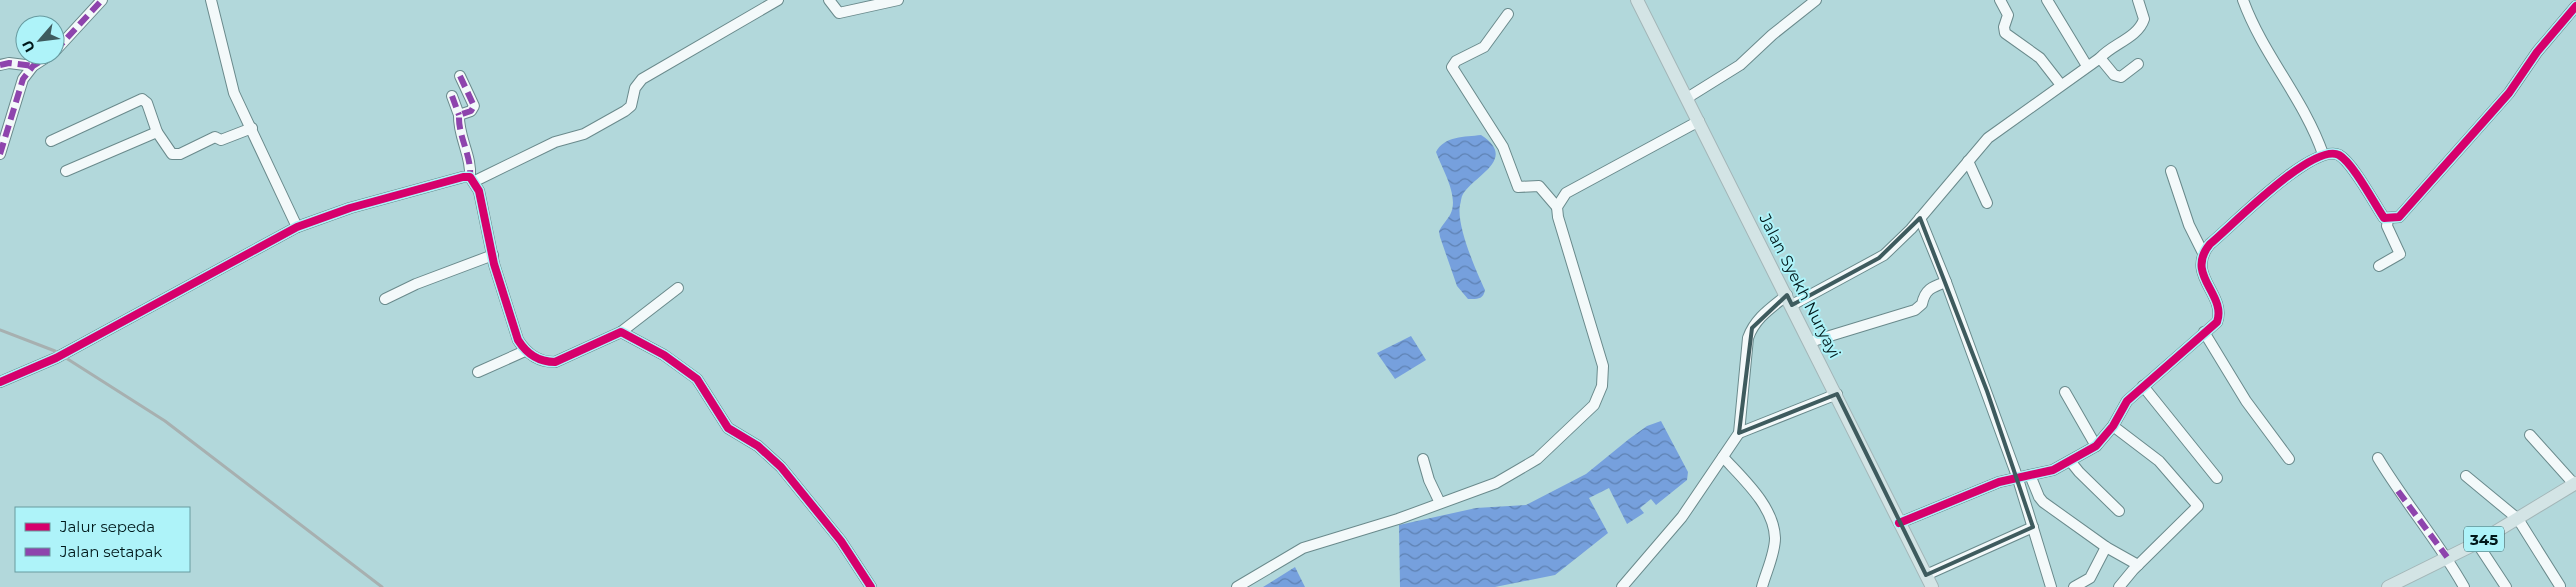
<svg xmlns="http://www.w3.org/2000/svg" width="2576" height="587" font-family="Montserrat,sans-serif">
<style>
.water{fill:url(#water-waves)}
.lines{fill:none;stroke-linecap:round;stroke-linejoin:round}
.minor-casing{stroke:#6a8a8c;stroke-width:12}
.major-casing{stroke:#a3b6b8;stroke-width:14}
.minor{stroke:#f3f9fa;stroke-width:10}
.major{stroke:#d3e4e5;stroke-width:12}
.rail{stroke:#a7b0b0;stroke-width:3}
.quiet{stroke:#8e44ad;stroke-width:6;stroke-dasharray:12 6;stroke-linecap:butt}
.cycleway-casing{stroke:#aef3f9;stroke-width:11}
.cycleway{stroke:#d6006c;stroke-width:8}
.marked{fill:none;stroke:#3e5b5e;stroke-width:4;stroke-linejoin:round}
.labels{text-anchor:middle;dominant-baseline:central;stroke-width:4;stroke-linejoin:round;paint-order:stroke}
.shield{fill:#aef3f9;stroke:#345a5d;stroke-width:1}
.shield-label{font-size:15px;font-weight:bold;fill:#00181a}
.street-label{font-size:16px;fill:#00181a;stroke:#aef3f9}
</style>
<defs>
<pattern id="water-waves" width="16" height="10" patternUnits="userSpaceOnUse" patternTransform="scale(1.25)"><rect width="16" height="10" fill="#76a0dd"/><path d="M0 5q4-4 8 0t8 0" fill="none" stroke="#5e81b2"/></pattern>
</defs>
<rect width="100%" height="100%" fill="#b2d8db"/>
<!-- water -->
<g class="water">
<path d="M1481,135C1518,159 1475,175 1463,194C1461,197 1461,202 1460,205C1456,225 1476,271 1485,290C1483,300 1477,299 1468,299L1457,286L1440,237L1439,231C1442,225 1447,220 1450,215C1460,197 1442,169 1436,152C1444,136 1465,137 1481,135Z"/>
<polygon points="1411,336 1426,360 1395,379 1377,353"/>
<polygon points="1661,421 1688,472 1687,480 1656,505 1651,499 1640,508 1644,513 1627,524 1609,488 1589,498 1608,533 1555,575 1495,587 1400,587 1399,525 1476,508 1526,505 1586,474 1629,439 1647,426"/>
<polygon points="1295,567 1305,587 1263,587"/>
</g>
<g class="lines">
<defs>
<g id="minor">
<polyline points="211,0 234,93 297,227"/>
<polyline points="829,0 839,13 898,0"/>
<polyline points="2000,0 2008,15 2004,27 2005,33 2040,58 2061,85"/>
<polyline points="2047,0 2087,66"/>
<path d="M2243,0C2263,55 2304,99 2323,154"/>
<polyline points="1508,14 1484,47 1456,61 1452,67 1503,147 1518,187 1539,186 1557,207"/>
<polyline points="55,51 102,0"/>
<polyline points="2100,58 2114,75 2121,77 2138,64"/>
<polyline points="0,65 9,63 33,66"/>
<path d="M460,76L474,106L471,111L459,115C458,137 472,156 470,177"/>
<polyline points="452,96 459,115"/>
<polyline points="1687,98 1740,65 1772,35 1816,0"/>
<polyline points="51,141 142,99 147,103 157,132"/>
<polyline points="0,154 23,79 33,66 50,55"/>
<polyline points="1968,161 1987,203"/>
<polyline points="66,171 157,132 172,154 180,154 215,137 221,140 252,128"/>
<polyline points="2171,171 2189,225 2203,253"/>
<polyline points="475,181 555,142 584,134 625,111 631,106 635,88 642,79 778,0"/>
<polyline points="1920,218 1946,282"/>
<polyline points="2379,266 2400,254 2387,226 2388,219"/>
<polyline points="385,299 416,284 493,255"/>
<path d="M1792,305L1884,255L1911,229L1988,138L2100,58C2112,44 2138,38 2144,19L2138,0"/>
<polyline points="621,332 678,288"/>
<polyline points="2204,332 2246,401 2289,459"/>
<path d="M1810,342L1915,310L1922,304C1925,289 1932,287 1946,282L2018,479L2051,587"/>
<polyline points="478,372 525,351"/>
<path d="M0,382L56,358L297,227L350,208L463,177H470L479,191L494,264L518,340C527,354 538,362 555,362L621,332L664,355L697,379L728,428L758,446L781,467L841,541L871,587"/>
<polyline points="2143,386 2217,478"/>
<polyline points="2065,392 2096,446"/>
<polyline points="2113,426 2159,461 2198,506 2133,570 2119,587"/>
<polyline points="1739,433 1837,394"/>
<polyline points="2530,435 2574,484"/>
<path d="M1723,457C1742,478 1774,506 1775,538C1775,554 1766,572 1762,587"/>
<path d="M2378,458C2405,503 2439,542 2464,587"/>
<polyline points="1423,459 1429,480 1440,503"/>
<polyline points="2071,462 2079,472 2119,511"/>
<polyline points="2030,475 2039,497 2043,502 2106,547 2138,565"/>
<polyline points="2466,476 2518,519 2560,586"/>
<path d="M1899,523L1999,482L2053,470L2096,446L2113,426L2127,401L2217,322C2227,294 2184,275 2210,244C2232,226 2313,142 2339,155C2353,163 2374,203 2384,218L2399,217L2509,93L2537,52L2576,6"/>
<polyline points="2477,543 2506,587"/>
<polyline points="1926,575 2033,527"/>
<polyline points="1237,587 1303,548 1398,519 1496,483 1537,459 1594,405 1602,386 1603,366 1558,217 1557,207 1566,193 1699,121"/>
<path d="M1622,587L1682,517L1739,433L1748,338C1755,318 1771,308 1787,295"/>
<polyline points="2074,587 2090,578 2106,547"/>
</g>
<g id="major">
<polyline points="1637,0 1932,587"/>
<polyline points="2388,587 2477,543 2576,483"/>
</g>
</defs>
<!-- minor casing -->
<use href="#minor" class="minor-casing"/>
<!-- major casing -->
<use href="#major" class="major-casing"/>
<!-- minor -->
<use href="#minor" class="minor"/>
<!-- major -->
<use href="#major" class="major"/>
<!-- rail -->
<polyline class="rail" points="0,330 55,351 165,421 382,587"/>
<!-- quiet -->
<g class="quiet">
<polyline points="55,51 102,0"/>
<polyline points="0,65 9,63 33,66"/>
<path d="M460,76L474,106L471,111L459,115C458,137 472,156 470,177"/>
<polyline points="452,96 459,115"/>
<polyline points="0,154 23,79 33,66 50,55"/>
<polyline points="2398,491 2447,557"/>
</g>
<defs>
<g id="cycleway">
<path d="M0,382L56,358L297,227L350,208L463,177H470L479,191L494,264L518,340C527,354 538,362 555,362L621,332L664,355L697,379L728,428L758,446L781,467L841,541L871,587"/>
<path d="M1899,523L1999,482L2053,470L2096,446L2113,426L2127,401L2217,322C2227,294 2184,275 2210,244C2232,226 2313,142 2339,155C2353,163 2374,203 2384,218L2399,217L2509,93L2537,52L2576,6"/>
</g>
</defs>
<!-- cycleway casing -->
<use href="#cycleway" class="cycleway-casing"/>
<!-- cycleway -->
<use href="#cycleway" class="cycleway"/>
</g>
<!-- marked area -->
<path class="marked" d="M1920,218L1987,391L2033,527L1926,575L1837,394L1739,433L1752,328L1787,295L1792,305L1879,258Z"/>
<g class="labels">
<!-- shield labels -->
<rect class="shield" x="2464" y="526.5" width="40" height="25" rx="4"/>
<g class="shield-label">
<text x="2484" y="539">345</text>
</g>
<!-- street labels -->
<g class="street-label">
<text transform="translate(1800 286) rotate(63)">Jalan Syekh Nuryayi</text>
</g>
</g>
<!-- legend -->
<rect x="15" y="507" width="175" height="65" fill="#aef3f9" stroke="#689ba0"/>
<rect x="25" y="523" width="25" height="8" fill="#d6006c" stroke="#689ba0"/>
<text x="60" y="532" font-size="15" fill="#00181a">Jalur sepeda</text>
<rect x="25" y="548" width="25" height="8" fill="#8e44ad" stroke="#689ba0"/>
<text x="60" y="557" font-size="15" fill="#00181a">Jalan setapak</text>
<!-- north arrow -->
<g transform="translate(40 40) rotate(242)"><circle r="24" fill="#aef3f9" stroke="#689ba0"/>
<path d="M0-4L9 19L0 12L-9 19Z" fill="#3e5b5e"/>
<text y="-8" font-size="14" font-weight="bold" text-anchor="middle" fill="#00181a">U</text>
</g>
</svg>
